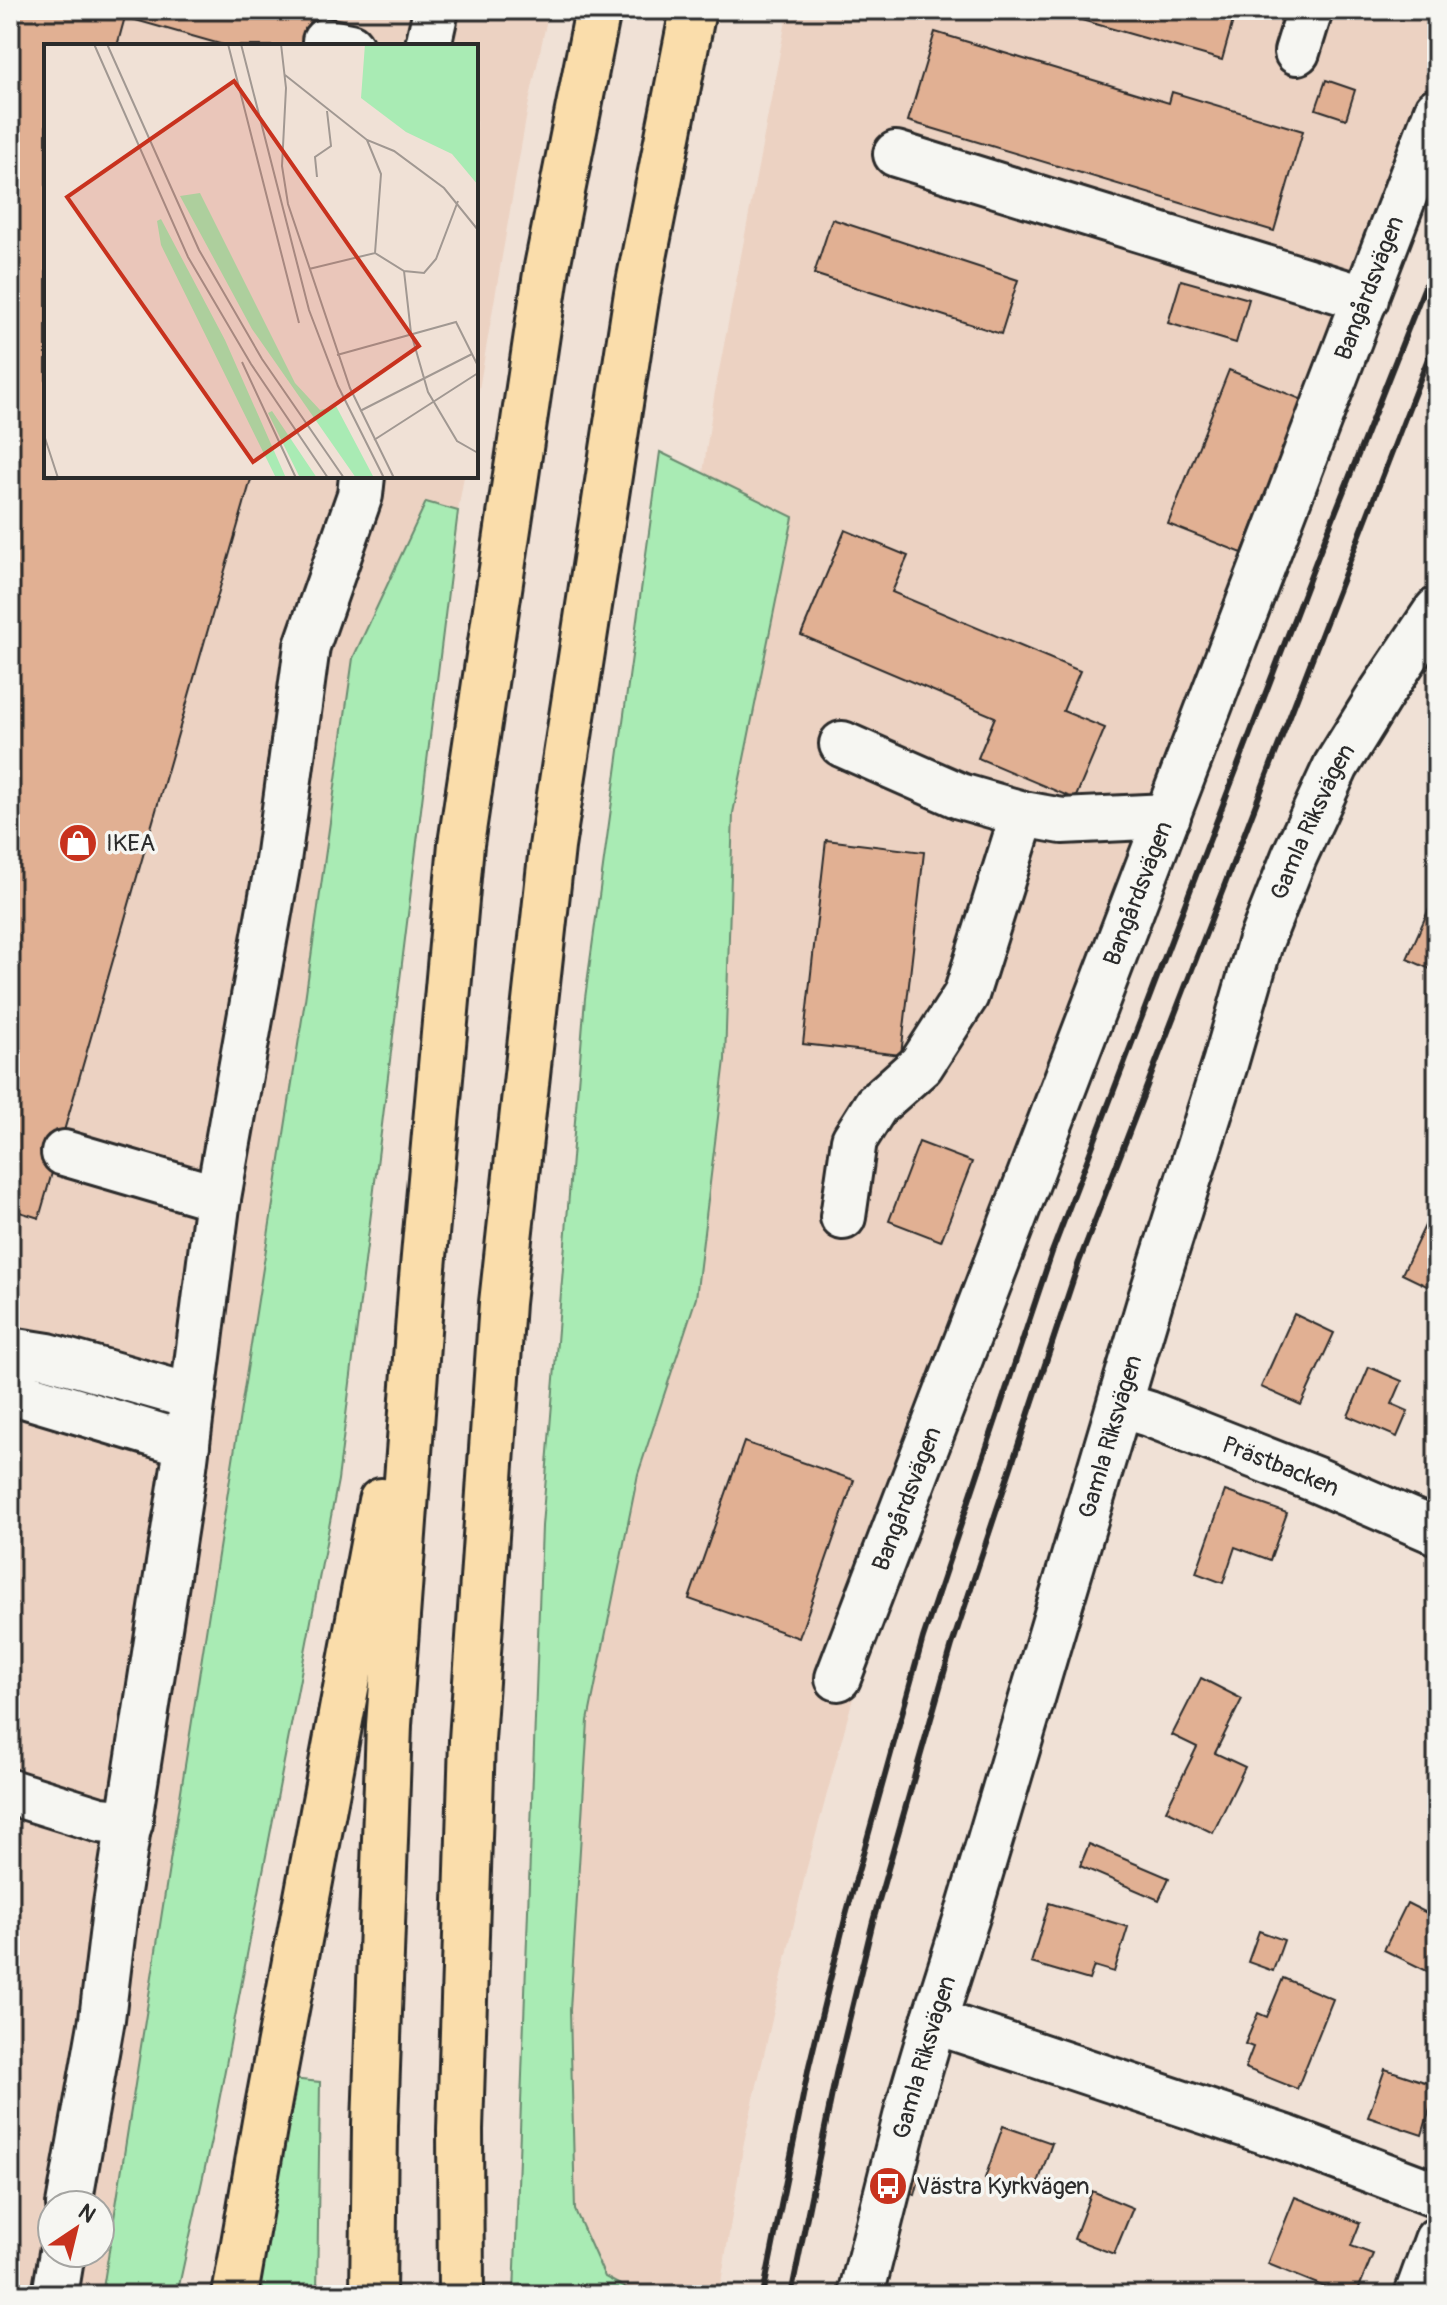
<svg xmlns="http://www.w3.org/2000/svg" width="1447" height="2305" font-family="Pangolin,sans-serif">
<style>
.built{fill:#ecd2c2;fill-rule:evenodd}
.green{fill:#a9ebb4;stroke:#6a8b70;stroke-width:2}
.building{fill:#e1b093;stroke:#2b2b2b;stroke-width:2}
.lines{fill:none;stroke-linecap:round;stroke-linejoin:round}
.minor-casing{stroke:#2b2b2b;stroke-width:50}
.highway-casing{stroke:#2b2b2b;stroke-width:50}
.minor{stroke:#f6f6f2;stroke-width:44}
.highway{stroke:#faddab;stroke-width:44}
.rail{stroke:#2b2b2b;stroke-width:6}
.labels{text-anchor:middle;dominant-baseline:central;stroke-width:7;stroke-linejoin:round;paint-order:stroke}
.street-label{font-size:24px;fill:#2b2b2b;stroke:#f6f6f2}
.poi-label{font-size:24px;fill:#2b2b2b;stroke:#f6f6f2;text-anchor:start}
.inset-road{fill:none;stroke:#a19892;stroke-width:2}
.view{fill:#c8321e;fill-opacity:0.15;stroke:#c8321e;stroke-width:4}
.inset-edge{fill:none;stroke:#2b2b2b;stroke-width:4}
</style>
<rect width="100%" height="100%" fill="#f0e1d6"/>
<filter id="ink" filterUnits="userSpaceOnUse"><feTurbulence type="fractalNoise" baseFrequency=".0125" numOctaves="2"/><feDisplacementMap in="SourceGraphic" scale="16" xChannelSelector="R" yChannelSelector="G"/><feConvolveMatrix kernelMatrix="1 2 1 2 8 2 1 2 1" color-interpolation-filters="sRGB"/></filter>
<g filter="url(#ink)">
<!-- built -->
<g class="built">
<path d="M10,10H549L528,107L476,406V46H46V476H464L458,511L426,502L353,658L305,1000L102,2295H10ZM52,2205H100V2253H52Z"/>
<polygon points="788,10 1437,10 1437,69 875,1617 806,1871 744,2142 719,2295 639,2295 605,2277 575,2210 570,2010 588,1721 638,1474 696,1298 725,1060 733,813 793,517 703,473 714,397"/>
</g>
<!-- green -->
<g class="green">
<polygon points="660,452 793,517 733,813 725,1060 696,1298 638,1474 588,1721 570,2010 575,2210 605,2277 639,2295 514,2295 542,1526 585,998"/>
<polygon points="426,502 458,511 338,1480 215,2122 177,2295 102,2295 305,1000 353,658"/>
<polygon points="291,2079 320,2082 317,2295 257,2295"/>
</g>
<!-- building -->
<g class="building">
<polygon points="10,10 333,10 323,46 227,46 125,17 117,46 46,46 46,476 252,476 39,1218 10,1209"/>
<polygon points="1073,10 1236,10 1222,60 1071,17"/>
<polygon points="935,32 1169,103 1172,92 1303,131 1274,231 908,121"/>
<polygon points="1326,80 1355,90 1346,119 1316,109"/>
<polygon points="832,219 1018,280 1001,334 814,274"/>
<polygon points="1181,280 1249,299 1236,343 1168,323"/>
<polygon points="1229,370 1303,400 1242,553 1168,524"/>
<polygon points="845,530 908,556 892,592 1080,671 1063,711 1105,728 1075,799 978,758 995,717 801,635"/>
<polygon points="826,840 924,852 901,1055 803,1044"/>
<polygon points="1432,902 1437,904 1437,972 1407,959"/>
<polygon points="919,1142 972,1162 941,1241 889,1221"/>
<polygon points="1430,1215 1437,1218 1437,1291 1402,1274"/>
<polygon points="1294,1314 1334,1333 1301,1405 1261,1387"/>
<polygon points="1369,1367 1402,1381 1392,1404 1408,1411 1397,1437 1348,1416"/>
<polygon points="744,1442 854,1480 799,1638 689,1599"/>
<polygon points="1225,1491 1287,1513 1270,1560 1235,1547 1223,1583 1196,1573"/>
<polygon points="1201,1678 1242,1699 1215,1753 1245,1767 1213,1833 1166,1810 1197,1747 1172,1735"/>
<polygon points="1089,1844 1169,1878 1159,1900 1080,1866"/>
<polygon points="1049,1903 1128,1927 1114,1972 1094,1966 1089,1980 1031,1963"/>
<polygon points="1407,1903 1437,1918 1437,1976 1384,1950"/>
<polygon points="1259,1931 1284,1940 1273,1971 1248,1962"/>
<polygon points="1283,1978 1333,1999 1297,2089 1245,2068 1253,2047 1245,2044 1258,2013 1267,2017"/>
<polygon points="1385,2069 1437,2086 1422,2135 1368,2117"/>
<polygon points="1003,2126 1052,2143 1034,2194 985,2178"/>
<polygon points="910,2173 920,2176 915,2195 905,2192"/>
<polygon points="1092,2191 1133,2208 1114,2254 1074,2239"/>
<polygon points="1295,2197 1360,2223 1351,2246 1373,2254 1356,2295 1328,2295 1330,2289 1268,2264"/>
</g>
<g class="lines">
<defs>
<g id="minor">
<polyline points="325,41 350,46"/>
<polyline points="428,46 436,10"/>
<polyline points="1297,52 1310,10"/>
<polyline points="896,154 1366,299"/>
<polyline points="842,744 960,796 1023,814 1062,821 1168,816"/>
<polyline points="64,1153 218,1198"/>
<polyline points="843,1217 854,1140 876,1105 921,1065 966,995 1023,814"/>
<polyline points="10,1350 48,1356 193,1397"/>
<polyline points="10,1391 187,1444"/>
<path id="s1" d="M1120,1405L1149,1414L1314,1479L1437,1532"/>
<path id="s2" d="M838,1678L1437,110"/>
<polyline points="10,1792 100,1820 130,1823"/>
<polyline points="934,2021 1286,2138 1437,2195"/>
<polyline points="69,2205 102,2019 115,1911 184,1467 218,1198 277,868 307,646 360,495 362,476"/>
<polyline points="55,2295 62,2253"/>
<path id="s3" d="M861,2295L908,2109L934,2021L970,1907L1151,1298L1225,1064L1260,943L1294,857L1336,766L1380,695L1437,610"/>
<polyline points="1417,2295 1437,2240"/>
</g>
<g id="highway">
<polyline points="235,2295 265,2122 381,1501"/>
<polyline points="373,2295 375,2125 389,1725 421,1290 461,844 547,267 598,10"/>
<polyline points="461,2295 460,2130 472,1740 502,1303 552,847 637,293 693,10"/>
</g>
</defs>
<!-- minor casing -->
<use href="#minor" class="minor-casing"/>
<!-- highway casing -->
<use href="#highway" class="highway-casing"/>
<!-- minor -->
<use href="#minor" class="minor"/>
<!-- highway -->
<use href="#highway" class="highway"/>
<!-- rail -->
<g class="rail">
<polyline points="763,2295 809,2066 846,1915 923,1638 1052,1252 1318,556 1437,256"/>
<polyline points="791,2295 836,2074 873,1921 952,1645 1079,1262 1437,335"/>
</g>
</g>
</g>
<!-- icons -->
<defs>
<symbol id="shop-disc" viewBox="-11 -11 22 22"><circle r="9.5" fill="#c8321e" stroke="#f6f6f2"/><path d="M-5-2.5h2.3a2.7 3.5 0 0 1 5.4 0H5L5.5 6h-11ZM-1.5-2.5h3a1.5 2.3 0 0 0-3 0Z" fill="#fff"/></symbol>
<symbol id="bus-disc" viewBox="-11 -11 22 22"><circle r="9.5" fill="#c8321e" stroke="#f6f6f2"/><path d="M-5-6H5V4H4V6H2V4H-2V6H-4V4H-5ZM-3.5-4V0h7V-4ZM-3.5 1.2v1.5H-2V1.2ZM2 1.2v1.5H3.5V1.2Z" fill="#fff"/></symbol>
</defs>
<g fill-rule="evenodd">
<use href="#shop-disc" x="56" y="821" width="44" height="44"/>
<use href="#bus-disc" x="866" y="2164" width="44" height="44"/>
</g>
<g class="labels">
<!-- street labels -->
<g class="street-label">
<text stroke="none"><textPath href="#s2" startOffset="1488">Bangårdsvägen</textPath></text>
<text stroke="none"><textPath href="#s3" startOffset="1542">Gamla Riksvägen</textPath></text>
<text stroke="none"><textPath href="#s2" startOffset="840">Bangårdsvägen</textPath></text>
<text stroke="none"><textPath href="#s3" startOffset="894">Gamla Riksvägen</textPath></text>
<text stroke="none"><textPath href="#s1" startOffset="172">Prästbacken</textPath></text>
<text stroke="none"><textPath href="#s2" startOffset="192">Bangårdsvägen</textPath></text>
<text stroke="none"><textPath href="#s3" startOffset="246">Gamla Riksvägen</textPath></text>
</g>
<!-- poi labels -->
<g class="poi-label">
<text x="106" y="843">IKEA</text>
<text x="916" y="2186">Västra Kyrkvägen</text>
</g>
</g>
<!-- overview -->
<g transform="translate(44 44)">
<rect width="434" height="434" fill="#f0e1d6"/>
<path d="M321,0H434V141L408,110L362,88L317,54ZM156,149L251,339L276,366L292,362L330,434H312L208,285L136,152ZM117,175L181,296L242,434H232L117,201L113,177ZM228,367L273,434H256L224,369Z" fill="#a9ebb4"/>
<path class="inset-road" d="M50,0L144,213L207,320L284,434M63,0L155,206L218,315L300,434M184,0L255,279M197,0L265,266L294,342L340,434M237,0L242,44L238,122L244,160L306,344L350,434M241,31L323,96L350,107L400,144L434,186M323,96L337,130L331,209M273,133L271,113L287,102L283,67M265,225L331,209L360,227L380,229L392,215L414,157M360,227L367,289L384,348L413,397L434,409M293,311L412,278L434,322M198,318L252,434M316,367L428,310M0,391L14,434M330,396L434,329"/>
<path class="view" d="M190,37L375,302L209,418L23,153Z"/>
<rect width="434" height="434" class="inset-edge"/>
</g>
<!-- margin -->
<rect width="1447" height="2305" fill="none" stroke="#f6f6f2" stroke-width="40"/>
<rect x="20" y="20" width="1407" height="2265" fill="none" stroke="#2b2b2b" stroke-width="3" filter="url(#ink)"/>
<!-- north arrow -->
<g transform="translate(76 2229) rotate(35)"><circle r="38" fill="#f6f6f2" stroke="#a5a5a2" stroke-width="2"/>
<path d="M0-6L14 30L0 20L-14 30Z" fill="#c8321e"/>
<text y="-12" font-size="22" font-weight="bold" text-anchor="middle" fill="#2b2b2b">N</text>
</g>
</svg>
